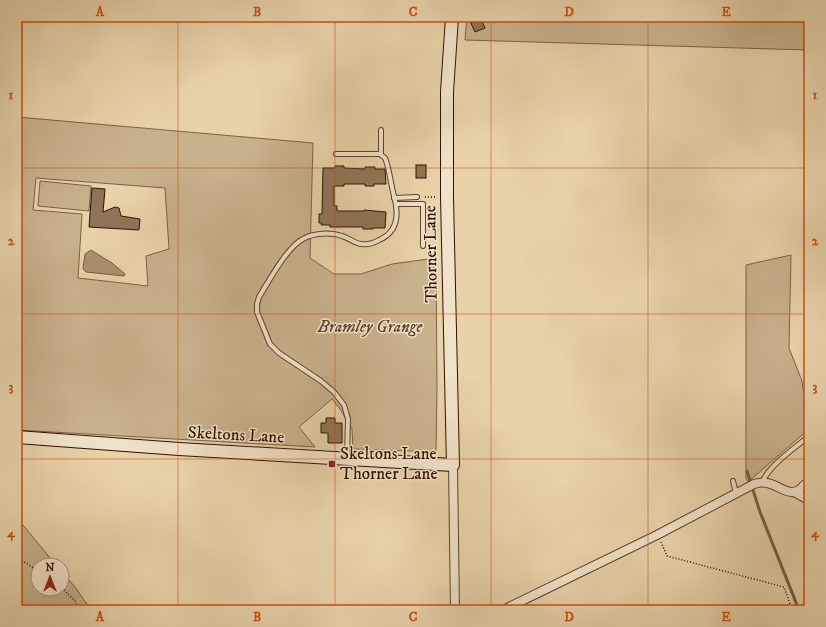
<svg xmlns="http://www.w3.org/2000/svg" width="826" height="627" font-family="'IM FELL DW Pica',serif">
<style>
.green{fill:#c8b18d;stroke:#7b6146;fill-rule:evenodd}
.water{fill:#a99070;stroke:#785d43}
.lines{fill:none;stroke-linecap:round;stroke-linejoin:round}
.stream{stroke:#785d43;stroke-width:3}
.building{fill:#8f7558;stroke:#2e1100}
.lane-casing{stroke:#5c412a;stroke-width:6}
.street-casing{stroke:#5c412a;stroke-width:10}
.secondary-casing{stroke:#2e1100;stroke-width:14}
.path{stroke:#2e1100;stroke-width:1.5;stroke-dasharray:1 2;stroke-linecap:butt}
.lane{stroke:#f0e2c8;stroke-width:4}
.street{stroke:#f0e2c8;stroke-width:8}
.secondary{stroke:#f0e2c8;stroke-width:12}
.grid{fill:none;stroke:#cc4e0a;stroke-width:1;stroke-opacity:0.55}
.poi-dot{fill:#8f2418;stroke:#f0e2c8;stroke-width:1.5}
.labels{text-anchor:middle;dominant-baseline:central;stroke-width:3;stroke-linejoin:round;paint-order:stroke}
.street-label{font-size:17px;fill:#2e1100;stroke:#f0e2c8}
.park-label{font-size:17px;font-style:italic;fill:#5c412a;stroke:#f0e2c8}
.poi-label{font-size:17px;fill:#2e1100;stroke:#f0e2c8;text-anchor:start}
.neatline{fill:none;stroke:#cc4e0a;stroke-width:1.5}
.grid-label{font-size:13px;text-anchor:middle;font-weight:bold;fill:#cc4e0a}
</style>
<rect width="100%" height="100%" fill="#e8d2aa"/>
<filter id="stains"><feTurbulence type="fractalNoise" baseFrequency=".005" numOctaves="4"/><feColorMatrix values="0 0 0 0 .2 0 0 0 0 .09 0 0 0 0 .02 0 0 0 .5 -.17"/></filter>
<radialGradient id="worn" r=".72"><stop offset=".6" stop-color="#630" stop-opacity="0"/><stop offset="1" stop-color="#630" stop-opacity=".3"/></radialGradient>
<!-- green -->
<g class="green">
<polygon points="467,17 809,17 809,50 465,40"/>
<path d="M17,117L313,143L310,258L334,274H361L392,264L436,258L437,389L436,452L353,449L352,429L340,409L332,399L299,427L315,447L17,430ZM36,178L165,188L169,249L146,256L148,286L78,278L82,214L33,210Z"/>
<polygon points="40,181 91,186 89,211 38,206"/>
<polygon points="791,255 789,348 802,381 805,401 807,406 809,404 809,429 748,482 746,478 746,265"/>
<polygon points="17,518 56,565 38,565 38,589 62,589 62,572 75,587 91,610 17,610"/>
</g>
<!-- water -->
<polygon class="water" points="91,250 112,263 125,274 124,276 86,272 83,269 85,254"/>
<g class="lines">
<!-- stream -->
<polyline class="stream" points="747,471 760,512 799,610"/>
</g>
<!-- building -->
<g class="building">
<polygon points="468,17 480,17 485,28 475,32"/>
<rect x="416" y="165" width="10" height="13"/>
<polygon points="335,166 344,166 344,168 365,169 365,167 375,167 375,169 385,169 386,184 374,184 374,186 365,186 365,184 344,184 344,186 334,186 334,206 337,206 337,211 364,211 364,210 386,212 385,228 373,228 373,229 363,229 363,227 330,227 330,225 321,225 322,223 319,223 319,214 322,214 323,168 335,168"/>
<polygon points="92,188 105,189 103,212 115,207 119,208 121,216 140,219 139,230 89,227"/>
<polygon points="326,418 335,418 335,423 342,423 342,443 328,443 328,433 321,433 321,423 326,423"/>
</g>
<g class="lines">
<defs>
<g id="lane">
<path d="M336,154H380L385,158C389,167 391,185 394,196C399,214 398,232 379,240C374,243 368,245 361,244C354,243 349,238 342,236C331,232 313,233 303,239C287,247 269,281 259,297L257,304V312L270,344L279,353L321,381L334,392L344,405L348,419L347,457"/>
<polyline points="381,155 381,130"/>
<polyline points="394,198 417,197"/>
<polyline points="396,204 423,204 423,246"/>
<polyline points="733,481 736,493"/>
<path d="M762,483C768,466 795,448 809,436"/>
</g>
<g id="street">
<polyline points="453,465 455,610"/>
<polyline points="794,492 805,498"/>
<path d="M503,610L657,535L754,484C758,483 763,482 767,483C780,485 792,501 804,485"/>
</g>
<polyline id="secondary" points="17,437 179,449 453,465 447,197 447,92 452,17"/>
</defs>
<!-- lane casing -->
<use href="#lane" class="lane-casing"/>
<!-- street casing -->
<use href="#street" class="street-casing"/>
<!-- secondary casing -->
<use href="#secondary" class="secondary-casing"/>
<!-- path -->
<g class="path">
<polyline points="425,197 437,197"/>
<polyline points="807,515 809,515"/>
<polyline points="661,542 667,556 784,587 792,610"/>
<polyline points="17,557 38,571"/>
<polyline points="62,588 75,601 80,610"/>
</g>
<!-- lane -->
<use href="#lane" class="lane"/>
<!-- street -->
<use href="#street" class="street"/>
<!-- secondary -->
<use href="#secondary" class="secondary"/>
</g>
<!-- grid -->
<path class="grid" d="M178,17V610M335,17V610M491,17V610M648,17V610M17,168H809M17,314H809M17,459H809"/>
<!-- markers -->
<rect class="poi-dot" x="328" y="460" width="8" height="8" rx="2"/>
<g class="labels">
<!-- street labels -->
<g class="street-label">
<text transform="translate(431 254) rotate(-91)">Thorner Lane</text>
<text transform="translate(236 435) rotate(3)">Skeltons Lane</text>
</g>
<!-- park labels -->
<g class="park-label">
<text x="370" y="327">Bramley Grange</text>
</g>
<!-- poi labels -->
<g class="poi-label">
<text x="340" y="454">Skeltons Lane<tspan x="340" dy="20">Thorner Lane</tspan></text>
</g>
</g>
<!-- margin -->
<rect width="826" height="627" fill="none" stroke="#e8d2aa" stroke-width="44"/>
<!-- north arrow -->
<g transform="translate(50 577)"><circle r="19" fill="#f0e2c8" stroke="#a28e78"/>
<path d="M0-3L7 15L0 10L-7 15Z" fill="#8f2418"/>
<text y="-6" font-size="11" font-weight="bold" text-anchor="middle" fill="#2e1100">N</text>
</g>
<rect x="22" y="22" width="782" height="583" class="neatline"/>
<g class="grid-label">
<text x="100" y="16">A</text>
<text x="257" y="16">B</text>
<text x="413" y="16">C</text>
<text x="569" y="16">D</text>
<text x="726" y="16">E</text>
<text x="11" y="99">1</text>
<text x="815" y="99">1</text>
<text x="11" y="245">2</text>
<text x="815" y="245">2</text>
<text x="11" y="391">3</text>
<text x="815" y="391">3</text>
<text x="11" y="537">4</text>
<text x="815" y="537">4</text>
<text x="100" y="621">A</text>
<text x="257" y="621">B</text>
<text x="413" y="621">C</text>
<text x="569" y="621">D</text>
<text x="726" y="621">E</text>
</g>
<rect width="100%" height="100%" filter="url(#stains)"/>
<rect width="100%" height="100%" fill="url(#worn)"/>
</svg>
